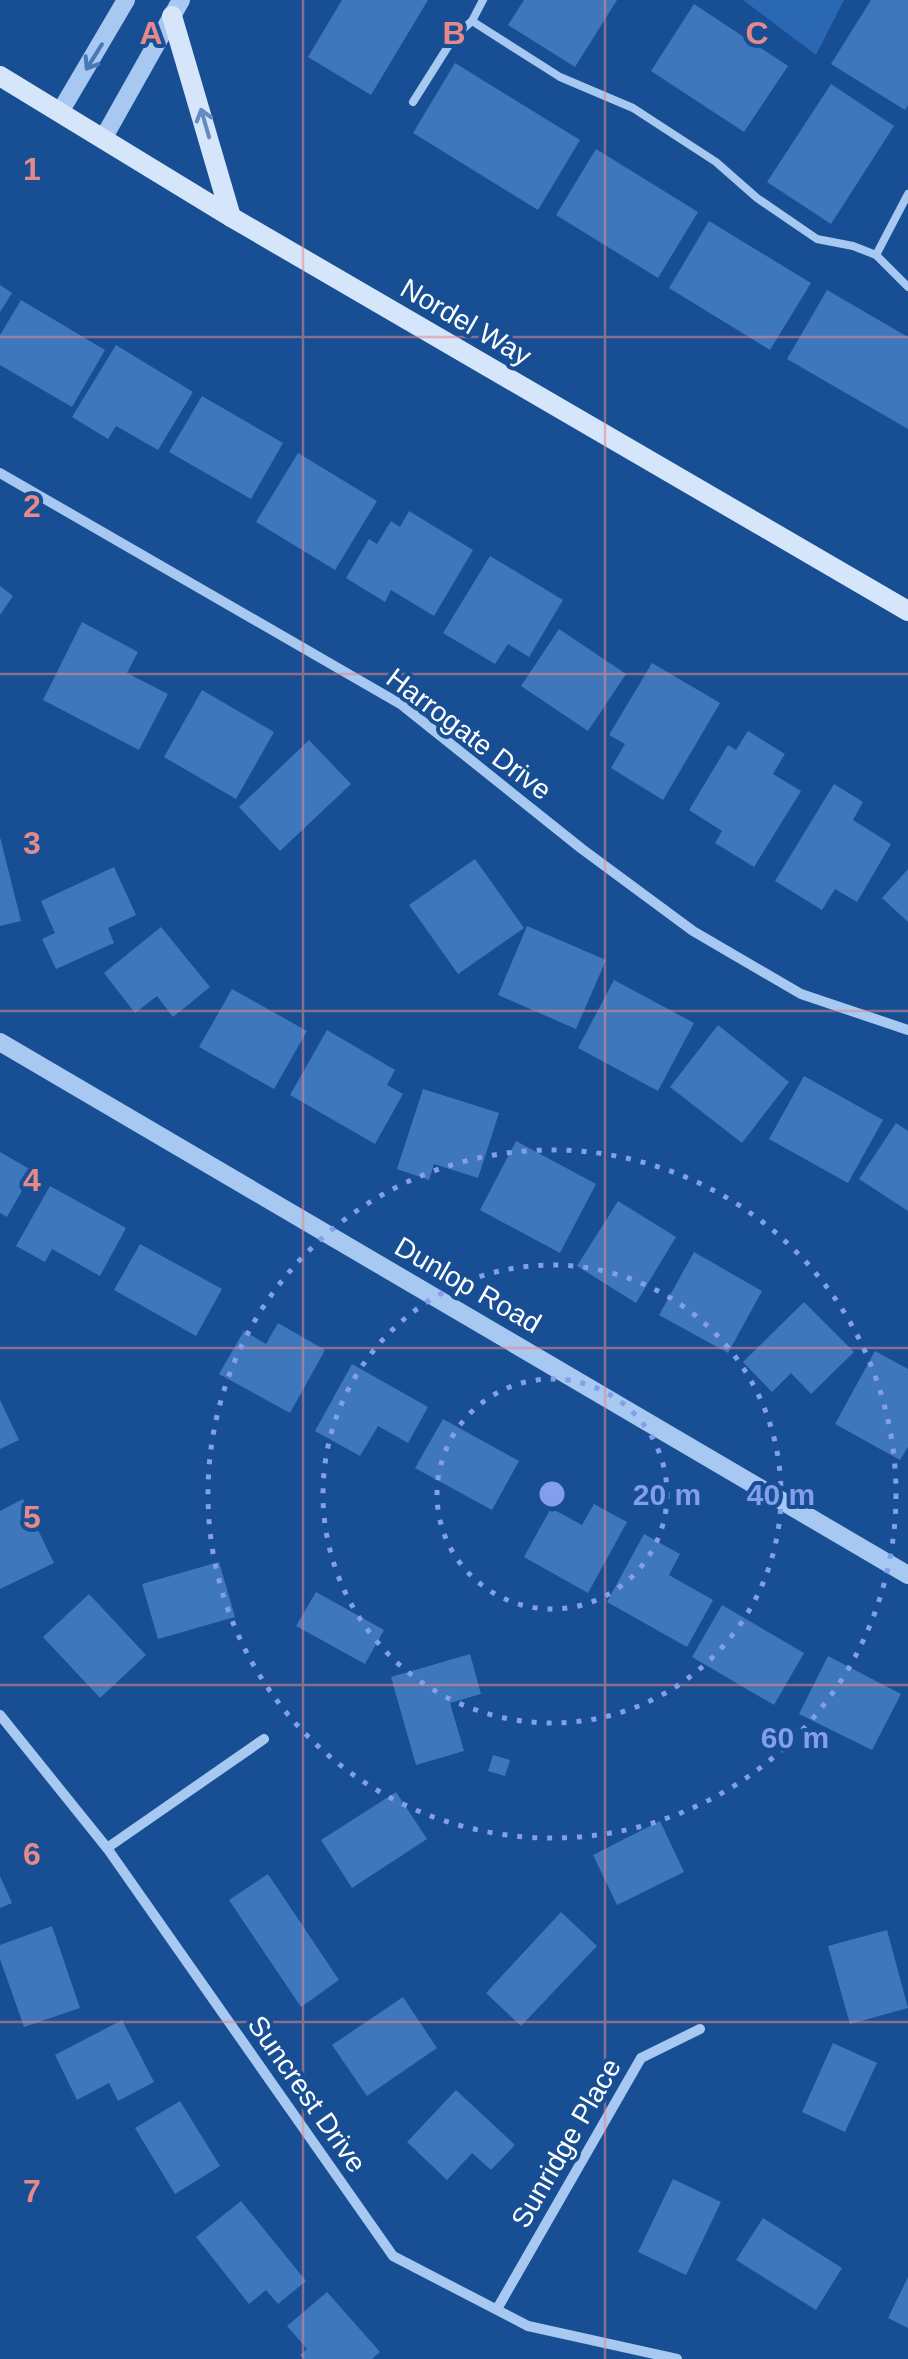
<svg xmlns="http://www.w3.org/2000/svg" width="908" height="2359" font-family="Helvetica,sans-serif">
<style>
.green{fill:#2a68b3}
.building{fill:#3f77bc}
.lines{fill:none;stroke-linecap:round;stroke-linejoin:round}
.service{stroke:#a7c9f1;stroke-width:8}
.minor{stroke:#a7c9f1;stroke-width:10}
.tertiary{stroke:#a7c9f1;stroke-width:18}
.secondary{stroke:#d5e6fb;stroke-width:20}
.oneway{stroke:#4979b5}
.oneway2{stroke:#638bbd}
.grid{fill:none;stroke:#e88989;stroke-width:2.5;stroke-opacity:0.55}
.ring{fill:none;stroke:#839eea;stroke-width:5;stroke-dasharray:5 10}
.labels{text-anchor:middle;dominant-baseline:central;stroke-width:8;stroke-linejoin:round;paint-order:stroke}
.street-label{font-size:28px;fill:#fff;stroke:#174e94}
.grid-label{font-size:32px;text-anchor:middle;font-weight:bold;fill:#e88989;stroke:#174e94;stroke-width:8;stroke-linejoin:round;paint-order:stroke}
.centre{fill:#839eea;stroke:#174e94;stroke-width:5}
.ring-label{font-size:30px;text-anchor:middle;font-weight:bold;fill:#839eea;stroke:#174e94;stroke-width:8;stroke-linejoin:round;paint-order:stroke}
</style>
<rect width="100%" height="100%" fill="#174e94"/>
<!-- green -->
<polygon class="green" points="743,0 844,0 816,55"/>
<!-- building -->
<g class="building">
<polygon points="342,0 428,0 371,95 308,57"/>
<polygon points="524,0 617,0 575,67 508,25"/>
<polygon points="871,0 908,0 908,105 905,110 831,64"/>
<polygon points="694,4 788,66 744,132 651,71"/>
<polygon points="455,63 580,140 538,210 413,133"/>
<polygon points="831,84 894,126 831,224 767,182"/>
<polygon points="596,149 698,212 658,278 556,215"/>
<polygon points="709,221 811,283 770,350 669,288"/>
<polygon points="0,285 12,293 0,312"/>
<polygon points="827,290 908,337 908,429 787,359"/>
<polygon points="21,300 105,350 72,407 0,365 0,335"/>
<polygon points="116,345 193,392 158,450 116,426 108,439 72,417"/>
<polygon points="202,396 283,443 251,499 169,452"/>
<polygon points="298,453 377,501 335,570 256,522"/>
<polygon points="409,511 473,550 434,616 391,590 385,602 346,578 369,539 377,544 391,521 400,527"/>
<polygon points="490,556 563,600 529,657 508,644 495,664 443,633"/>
<polygon points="0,586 13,596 0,615"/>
<polygon points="82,622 138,652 127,673 168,694 139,750 43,700"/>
<polygon points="559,629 626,674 588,731 521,686"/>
<polygon points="652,663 720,703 663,800 611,768 625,744 609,735"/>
<polygon points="202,690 274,732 236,799 164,757"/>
<polygon points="748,731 785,754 773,774 801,791 754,867 715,843 722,831 689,810 728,745 736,750"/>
<polygon points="309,740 351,784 280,851 239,807"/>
<polygon points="834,784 863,802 853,820 891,844 857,902 835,889 822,910 775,881"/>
<polygon points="0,837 21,921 0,926"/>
<polygon points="475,859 524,928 458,974 409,905"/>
<polygon points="114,867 136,915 108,928 114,943 56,969 42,939 55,933 41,901"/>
<polygon points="908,869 908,922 882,898"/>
<polygon points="527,926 606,960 576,1029 498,995"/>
<polygon points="161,927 210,987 173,1017 157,996 135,1013 104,973"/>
<polygon points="614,980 694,1023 658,1091 578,1048"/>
<polygon points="232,989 307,1031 274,1089 199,1047"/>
<polygon points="718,1025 789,1082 742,1143 670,1087"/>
<polygon points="327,1030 395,1070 387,1085 403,1094 375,1144 290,1095"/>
<polygon points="804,1076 883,1120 848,1183 769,1139"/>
<polygon points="423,1089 499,1113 478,1178 434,1164 429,1180 397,1169"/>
<polygon points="896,1123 908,1131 908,1211 859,1179"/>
<polygon points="516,1141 596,1184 560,1253 480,1210"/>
<polygon points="0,1152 33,1171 7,1217 0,1213"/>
<polygon points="50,1186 126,1228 100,1276 52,1249 45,1262 16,1246"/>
<polygon points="618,1201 676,1237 636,1303 577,1266"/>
<polygon points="140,1244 222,1289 196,1336 114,1290"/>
<polygon points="694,1252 762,1291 728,1353 659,1315"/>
<polygon points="804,1302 854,1352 811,1394 791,1373 772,1392 743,1362"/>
<polygon points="278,1323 325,1350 290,1413 219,1374 244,1331 266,1344"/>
<polygon points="875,1351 908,1369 908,1447 900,1460 835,1424"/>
<polygon points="352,1364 428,1407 408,1443 378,1426 360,1456 315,1431"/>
<polygon points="0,1400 19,1440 0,1449"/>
<polygon points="443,1419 519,1461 492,1510 415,1468"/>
<polygon points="23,1499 54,1563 0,1589 0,1511"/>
<polygon points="594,1504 627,1522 588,1593 524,1557 551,1508 582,1525"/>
<polygon points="644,1534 680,1554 669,1575 713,1600 687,1647 607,1602"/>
<polygon points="219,1562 235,1617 158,1639 142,1584"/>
<polygon points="316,1592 384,1630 365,1664 296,1626"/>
<polygon points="89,1594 146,1655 100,1698 43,1637"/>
<polygon points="722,1605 804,1653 774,1705 692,1657"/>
<polygon points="470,1654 481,1694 450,1703 464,1751 416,1765 391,1677"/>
<polygon points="828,1656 901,1694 872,1750 799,1714"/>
<polygon points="493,1755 510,1760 505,1776 488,1771"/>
<polygon points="396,1792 427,1839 352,1888 321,1840"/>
<polygon points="660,1821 684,1872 617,1905 593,1855"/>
<polygon points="268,1874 339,1980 301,2007 229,1900"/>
<polygon points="0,1876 12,1903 0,1908"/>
<polygon points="561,1912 597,1946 521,2026 486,1993"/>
<polygon points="52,1926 80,2008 24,2027 0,1959 0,1945"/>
<polygon points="887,1930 908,2008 850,2024 828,1946"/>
<polygon points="403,1997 437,2048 367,2096 332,2045"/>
<polygon points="122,2020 154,2082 118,2101 109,2083 77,2100 55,2055"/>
<polygon points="833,2043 877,2063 845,2132 802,2112"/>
<polygon points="456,2090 515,2145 491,2170 472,2153 447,2180 407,2142"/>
<polygon points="180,2101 220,2166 175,2194 135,2128"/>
<polygon points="673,2179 721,2202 686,2275 638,2252"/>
<polygon points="241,2201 306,2281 278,2304 266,2290 249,2304 196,2237"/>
<polygon points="763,2218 842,2268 816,2310 736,2260"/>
<polygon points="908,2277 908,2328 888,2318"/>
<polygon points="327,2292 380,2352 372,2359 304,2359 300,2355 307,2349 287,2326"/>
</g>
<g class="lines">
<!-- service -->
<g class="service">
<polyline points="472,21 560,77 633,108 716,162 757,198 817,239 853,246 876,255 908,287"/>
<polyline points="413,102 454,37 472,21 483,0"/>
<polyline points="876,255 908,194"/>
</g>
<!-- minor -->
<g class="minor">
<polyline points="0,473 402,705 582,849 693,931 801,994 908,1030"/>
<polyline points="0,1715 107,1848 393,2256 528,2326 677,2359"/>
<polyline points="107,1848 264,1739"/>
<polyline points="497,2309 641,2058 700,2029"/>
</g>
<!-- tertiary -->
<g class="tertiary">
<polyline points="60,112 126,0"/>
<polyline points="104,137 181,0"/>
<polyline points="0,1042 908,1575"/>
</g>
<!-- secondary -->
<g class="secondary">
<polyline points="172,16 231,217"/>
<polyline points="0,76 231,217 908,611"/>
</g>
</g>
<!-- one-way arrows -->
<defs><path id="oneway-shaft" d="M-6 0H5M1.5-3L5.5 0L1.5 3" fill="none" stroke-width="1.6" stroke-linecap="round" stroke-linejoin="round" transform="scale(2.5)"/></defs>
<use class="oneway" href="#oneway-shaft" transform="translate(94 57) rotate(122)"/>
<use class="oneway2" href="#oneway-shaft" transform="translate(205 123) rotate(-106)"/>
<!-- grid -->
<path class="grid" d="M303,0V2359M605,0V2359M0,337H908M0,674H908M0,1011H908M0,1348H908M0,1685H908M0,2022H908"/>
<!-- distance rings -->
<g class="ring">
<circle cx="552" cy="1494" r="115"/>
<circle cx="552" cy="1494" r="229"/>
<circle cx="552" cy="1494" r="344"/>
</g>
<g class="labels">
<!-- street labels -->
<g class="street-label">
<text transform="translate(466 322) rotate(30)">Nordel Way</text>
<text transform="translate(469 734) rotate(37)">Harrogate Drive</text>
<text transform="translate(468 1285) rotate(30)">Dunlop Road</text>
<text transform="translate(307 2094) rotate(55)">Suncrest Drive</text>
<text transform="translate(566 2143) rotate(-60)">Sunridge Place</text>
</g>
</g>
<g class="grid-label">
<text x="151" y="44">A</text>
<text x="454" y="44">B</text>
<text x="757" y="44">C</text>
<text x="32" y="180">1</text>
<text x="32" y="517">2</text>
<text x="32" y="854">3</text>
<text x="32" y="1191">4</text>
<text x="32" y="1528">5</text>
<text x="32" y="1865">6</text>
<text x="32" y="2202">7</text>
</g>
<circle cx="552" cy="1494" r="15" class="centre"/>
<g class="ring-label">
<text x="667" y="1505">20 m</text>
<text x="781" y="1505">40 m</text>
<text x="795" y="1748">60 m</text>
</g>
</svg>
